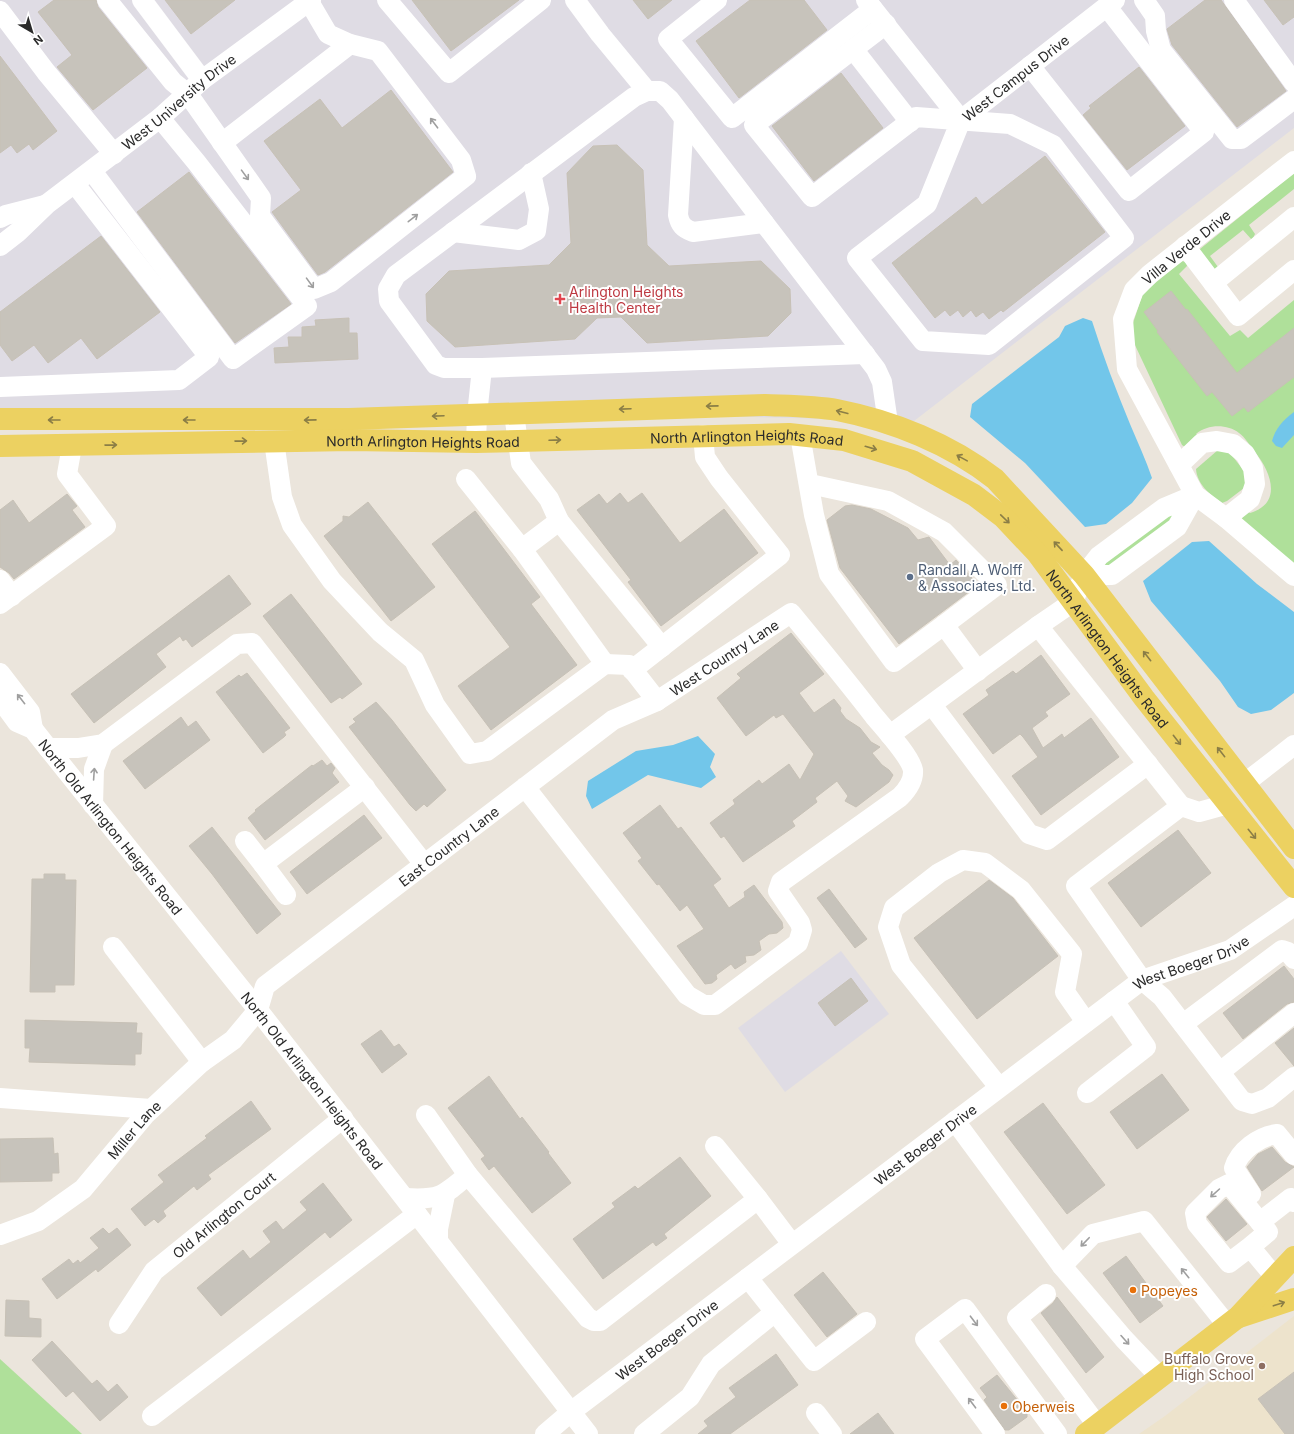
<svg xmlns="http://www.w3.org/2000/svg" width="1294" height="1434" font-family="Inter,sans-serif">
<style>
.industrial{fill:#dfdce4}
.education{fill:#ede3cc}
.green{fill:#afe09a}
.water{fill:#72c6ea}
.building{fill:#c7c3bb;stroke:#c7c1b6}
.lines{fill:none;stroke-linecap:round;stroke-linejoin:round}
.minor{stroke:#fff;stroke-width:20}
.major{stroke:#ecd161;stroke-width:22}
.oneway{stroke:#9f9f9f}
.oneway2{stroke:#8b7e46}
.health-dot{fill:#e0444e;stroke:#fff;stroke-width:1.5}
.service-dot{fill:#5c6f8a;stroke:#fff;stroke-width:1.5}
.food-dot{fill:#e8710a;stroke:#fff;stroke-width:1.5}
.education-dot{fill:#8d6e63;stroke:#fff;stroke-width:1.5}
.labels{text-anchor:middle;dominant-baseline:central;stroke-width:4;stroke-linejoin:round;paint-order:stroke}
.street-label{font-size:14px;fill:#2a2a2a;stroke:#fff}
.health-label{font-size:14px;fill:#be3a42;stroke:#fff;text-anchor:start}
.service-label{font-size:14px;fill:#4e5e75;stroke:#fff;text-anchor:start}
.food-label{font-size:14px;fill:#c56008;stroke:#fff;text-anchor:start}
.education-label{font-size:14px;fill:#785e54;stroke:#fff;text-anchor:end}
</style>
<rect width="100%" height="100%" fill="#ebe5dc"/>
<!-- industrial -->
<g class="industrial">
<polygon points="0,0 1294,0 1294,128 914,421 385,408 0,410"/>
<polygon points="841,951 889,1014 785,1092 738,1028"/>
</g>
<!-- education -->
<polygon class="education" points="1294,1316 1294,1434 1139,1434 1165,1416"/>
<!-- green -->
<g class="green">
<polygon points="1294,173 1294,189 1249,225 1255,234 1252,240 1243,230 1210,256 1218,267 1215,270 1199,250 1200,249"/>
<path d="M1182,261L1186,262L1187,266L1179,274L1230,336L1240,330L1248,338L1294,300V564L1241,520L1246,510L1250,513C1283,503 1271,472 1255,452C1250,446 1245,437 1239,433C1227,424 1208,424 1196,434L1198,436L1185,447L1182,445L1134,343L1132,326L1143,293Z"/>
<path d="M1218,450L1230,453L1248,476V485L1227,501L1222,503C1210,495 1197,484 1196,469Z"/>
<polygon points="1171,511 1175,517 1111,567 1105,565 1106,562"/>
<polygon points="0,1359 82,1434 0,1434"/>
</g>
<!-- water -->
<g class="water">
<path d="M1083,318L1092,321C1103,356 1116,390 1130,424C1138,443 1146,460 1152,478L1132,503L1106,524L1085,527L1025,463L970,417L972,404L1059,337L1065,326Z"/>
<path d="M1294,412V435L1282,448L1276,446L1272,441C1275,429 1283,420 1294,412Z"/>
<polygon points="1209,541 1257,584 1294,612 1294,693 1271,710 1251,714 1238,707 1220,681 1151,601 1143,581 1192,542"/>
<polygon points="698,736 715,754 710,767 716,777 701,788 648,775 592,809 586,796 588,781 636,751 673,745"/>
</g>
<!-- building -->
<g class="building">
<polygon points="54,0 96,0 98,7 147,68 93,110 57,67 72,55 38,12"/>
<polygon points="165,0 235,0 191,34"/>
<polygon points="412,0 519,0 451,51"/>
<polygon points="633,0 672,0 648,19"/>
<polygon points="750,0 804,0 827,30 739,98 696,41"/>
<polygon points="1205,0 1221,0 1286,91 1237,127 1172,45 1167,29"/>
<polygon points="1264,0 1294,0 1294,17 1283,25"/>
<polygon points="0,56 57,131 33,150 29,144 17,153 11,145 0,153"/>
<polygon points="1139,67 1185,126 1127,170 1083,115 1091,108 1089,106"/>
<polygon points="841,73 883,128 814,181 772,126"/>
<polygon points="391,90 453,172 325,272 318,275 272,212 301,190 264,141 320,99 342,128"/>
<polygon points="617,145 643,170 647,245 669,266 761,261 790,289 791,313 768,336 647,343 621,317 597,318 575,339 455,347 427,321 426,294 449,271 549,265 571,243 567,173 593,146"/>
<polygon points="1045,156 1105,232 1003,312 1001,310 989,319 983,312 976,317 971,310 963,317 958,310 950,316 945,310 935,318 892,263 976,197 982,205"/>
<polygon points="189,172 291,304 235,343 137,212"/>
<polygon points="101,236 160,312 97,359 81,338 48,363 34,345 12,361 0,345 0,312"/>
<polygon points="1171,291 1186,310 1187,309 1237,373 1294,328 1294,377 1248,412 1244,407 1232,416 1212,392 1207,396 1157,332 1158,331 1144,312"/>
<polygon points="349,318 349,333 357,333 358,359 275,363 274,348 289,347 288,337 302,337 302,327 316,326 315,320"/>
<polygon points="620,493 628,503 642,493 680,543 724,509 758,553 661,626 628,582 631,580 577,510 599,494 607,504"/>
<polygon points="67,494 77,506 72,510 85,527 14,579 9,573 0,567 0,510 13,500 29,523"/>
<polygon points="368,502 435,587 391,621 324,536 343,521 343,516 349,517"/>
<polygon points="852,505 871,509 908,528 918,540 929,537 950,565 956,560 978,585 899,644 840,568 827,520 845,506"/>
<polygon points="475,511 540,597 531,604 577,665 491,730 458,686 510,647 432,544"/>
<polygon points="229,575 251,604 192,647 186,639 183,641 180,636 156,654 166,667 94,723 71,694"/>
<polygon points="291,594 362,684 342,699 340,697 331,703 263,616"/>
<polygon points="791,633 824,674 799,693 814,713 834,699 841,708 840,711 846,719 860,728 871,742 880,747 872,753 882,765 889,770 893,775 889,782 856,807 845,801 848,796 837,781 815,798 817,802 792,821 795,826 743,862 724,836 721,838 710,823 735,804 733,800 759,780 762,784 789,764 800,780 814,754 783,714 776,718 774,715 746,736 717,698 741,678 737,674"/>
<polygon points="1041,655 1070,694 1045,712 1048,716 1032,728 1043,748 1062,734 1064,738 1091,718 1119,757 1041,815 1012,776 1038,757 1023,737 1020,734 993,754 963,714 989,695 986,690 1013,671 1016,674"/>
<polygon points="247,673 290,728 284,732 286,735 284,737 263,753 216,692 239,675 241,677"/>
<polygon points="376,702 392,720 446,790 427,807 424,804 416,811 410,805 349,727 356,722 353,719"/>
<polygon points="181,717 188,727 196,721 210,740 145,789 123,761"/>
<polygon points="322,760 327,766 331,763 335,768 332,773 339,782 265,840 248,818 256,811 255,810 312,765 313,766"/>
<polygon points="660,805 678,829 681,827 721,879 713,885 729,908 745,897 744,892 754,885 782,922 783,928 777,933 769,934 759,941 761,950 754,955 745,956 746,962 735,969 731,964 716,975 717,979 712,983 705,984 677,946 704,929 687,905 680,911 659,884 657,885 638,861 642,858 623,833"/>
<polygon points="364,815 382,838 307,894 290,872"/>
<polygon points="212,827 281,914 257,934 212,874 189,846"/>
<polygon points="1178,830 1211,873 1141,927 1108,883"/>
<polygon points="44,874 65,874 65,880 76,880 74,985 55,985 55,992 30,992 32,879 44,879"/>
<polygon points="989,880 1013,898 1058,956 977,1019 914,938"/>
<polygon points="829,889 867,939 855,948 817,898"/>
<polygon points="1284,966 1294,979 1294,1002 1287,1004 1243,1039 1223,1013"/>
<polygon points="851,978 868,1001 835,1026 818,1003"/>
<polygon points="25,1020 137,1023 136,1033 142,1033 141,1054 135,1054 135,1065 29,1062 30,1048 25,1048"/>
<polygon points="1294,1028 1294,1066 1275,1043"/>
<polygon points="381,1030 394,1047 399,1044 407,1054 382,1073 361,1044"/>
<polygon points="1162,1074 1189,1110 1137,1149 1110,1112"/>
<polygon points="489,1076 520,1119 522,1117 549,1152 548,1153 571,1183 532,1213 494,1166 489,1170 481,1159 485,1156 448,1108"/>
<polygon points="251,1101 271,1129 208,1175 211,1179 197,1190 194,1186 163,1211 166,1216 158,1223 154,1219 145,1226 131,1209 164,1182 158,1175 207,1138 205,1136"/>
<polygon points="1043,1103 1105,1185 1067,1214 1004,1132"/>
<polygon points="53,1138 54,1154 58,1153 59,1173 52,1173 52,1181 0,1182 0,1139"/>
<polygon points="1272,1147 1285,1162 1294,1167 1262,1191 1247,1167 1258,1154"/>
<polygon points="680,1157 711,1196 664,1234 667,1238 656,1246 653,1242 603,1279 573,1239 615,1207 612,1203 635,1186 638,1189"/>
<polygon points="323,1183 352,1220 330,1238 325,1232 221,1316 197,1288 243,1250 250,1259 271,1242 263,1231 276,1221 283,1230 307,1210 300,1202"/>
<polygon points="1226,1199 1247,1224 1226,1241 1207,1217"/>
<polygon points="103,1228 109,1234 117,1228 131,1245 98,1272 96,1269 57,1299 42,1279 69,1259 73,1264 78,1260 80,1263 99,1248 90,1238"/>
<polygon points="1126,1256 1163,1306 1140,1323 1103,1273"/>
<polygon points="823,1272 857,1314 827,1337 794,1295"/>
<polygon points="1057,1297 1104,1357 1086,1373 1041,1313 1053,1303"/>
<polygon points="6,1300 29,1301 29,1318 41,1319 41,1337 5,1336"/>
<polygon points="52,1341 92,1384 97,1380 108,1392 117,1384 128,1397 100,1421 73,1391 66,1397 32,1360"/>
<polygon points="776,1354 798,1385 730,1434 698,1434 708,1426 704,1421 736,1397 729,1388"/>
<polygon points="1294,1372 1294,1434 1285,1434 1258,1399"/>
<polygon points="997,1375 1027,1412 1027,1417 1009,1430 1005,1430 984,1400 987,1397 980,1388"/>
<polygon points="878,1413 894,1434 850,1434"/>
</g>
<g class="lines">
<!-- minor -->
<g class="minor">
<polyline points="107,0 173,82 188,94 261,198 260,216 314,289 331,282 466,176 461,160 378,51 350,44 328,34 308,0"/>
<polyline points="142,0 202,80"/>
<polyline points="387,0 449,73 541,0"/>
<polyline points="575,0 600,34 647,91"/>
<polyline points="717,0 668,39 732,118 873,9"/>
<path id="s1" d="M866,0L961,120L1115,0"/>
<polyline points="1144,0 1155,16 1156,31 1161,50 1232,139 1241,139 1294,99"/>
<polyline points="1234,0 1294,83"/>
<polyline points="0,11 46,72 114,154"/>
<polyline points="886,24 754,125 812,197 916,117 1010,124 1053,145 1124,238 989,345 923,341 857,258 927,204 961,120"/>
<polyline points="853,49 910,122"/>
<polyline points="1030,66 1129,191 1204,132 1107,7"/>
<path d="M684,118L678,215C680,225 683,228 693,232L764,223"/>
<polyline points="222,143 350,44"/>
<polyline points="1294,161 1150,274 1134,290 1123,319 1127,369 1195,495 1226,518 1294,576"/>
<polyline points="92,171 233,359 307,306 197,163 160,118"/>
<polyline points="0,218 6,215 45,205"/>
<polyline points="453,232 519,240 536,231 539,209 531,173"/>
<path id="s2" d="M0,246L18,232L47,204L160,118L202,80L311,0"/>
<polyline points="1185,246 1238,316 1294,270"/>
<polyline points="1213,283 1294,217"/>
<polyline points="482,368 865,354"/>
<polyline points="0,387 179,380 209,357 75,184"/>
<polyline points="800,435 814,515 829,574 894,662 944,625 978,671"/>
<polyline points="274,441 282,497 292,525 332,581 380,632 414,660 435,705 470,754 487,751 605,664 629,665 657,701"/>
<polyline points="476,442 477,415 482,368 444,368 436,365 389,301 388,289 396,275 634,97 647,91 660,91 670,100 876,369 882,382 888,423"/>
<polyline points="1179,465 1202,443 1217,441 1233,444 1245,454 1253,468 1255,484 1250,499 1226,518"/>
<polyline points="466,479 522,549 559,521 549,499 521,463 514,414"/>
<polyline points="810,484 888,501 944,532 997,585 944,625"/>
<polygon points="1195,495 1177,527 1112,575 1084,575 1099,556 1164,508"/>
<polyline points="559,521 662,647"/>
<polyline points="522,549 605,664"/>
<polyline points="0,580 12,596"/>
<polyline points="0,604 106,526 67,474 72,446"/>
<polyline points="1038,626 1181,806"/>
<polyline points="632,670 780,555 719,478 705,457 703,435"/>
<polyline points="0,673 30,712 33,729"/>
<path id="s3" d="M0,699L17,722L33,729L48,748L258,1010L588,1434"/>
<polyline points="932,705 1029,834 1047,840 1148,764"/>
<polyline points="890,735 1038,626 1073,602 1084,575"/>
<polyline points="48,748 78,748 103,744 237,644 252,643 424,864"/>
<polyline points="1245,783 1294,745"/>
<polyline points="1228,804 1199,812 1181,806 1076,886 1142,980 1162,997 1242,1101 1252,1104 1268,1098 1294,1077"/>
<polyline points="93,805 94,769 103,744"/>
<polyline points="245,841 263,864"/>
<polyline points="286,895 263,864 365,787"/>
<polyline points="113,947 202,1062"/>
<polyline points="1183,1024 1282,950 1288,952 1294,959"/>
<polyline points="1220,1072 1294,1013"/>
<polyline points="999,1087 901,965 888,927 894,908 939,873 963,860 985,863 1021,890 1072,954 1065,992 1086,1022"/>
<polyline points="1087,1093 1146,1047 1114,1001"/>
<polyline points="0,1098 151,1109"/>
<polyline points="426,1115 468,1175 588,1318 594,1321 600,1321 758,1199 792,1244"/>
<polyline points="955,1121 1062,1266"/>
<polyline points="715,1146 758,1199"/>
<path d="M1251,1194L1234,1168C1239,1151 1259,1136 1277,1134L1294,1155"/>
<path d="M405,1198C439,1200 442,1197 468,1175"/>
<polyline points="1260,1222 1291,1198 1294,1202"/>
<path id="s4" d="M0,1235L38,1221L83,1189L145,1115L202,1062L233,1040L258,1010L265,986L613,720L657,701L791,613C819,647 847,681 874,716C884,728 910,756 913,770C914,781 907,790 900,797L781,882L778,891L800,923L802,930L798,943L715,1005H704L687,995L525,787"/>
<polyline points="438,1240 438,1229 445,1195"/>
<polyline points="1250,1247 1229,1263 1197,1224 1195,1213 1219,1189 1229,1184 1268,1232 1250,1247 1275,1277"/>
<polyline points="748,1278 814,1361 866,1322"/>
<polyline points="1046,1294 1017,1318 1097,1425"/>
<path id="s5" d="M119,1324L154,1271L343,1118"/>
<polyline points="1160,1377 1124,1339 1062,1266 1093,1234 1144,1221 1227,1325"/>
<polyline points="816,1413 832,1434"/>
<polyline points="152,1416 417,1214"/>
<path id="s6" d="M545,1434L572,1411L1142,980L1230,950L1294,906"/>
<polyline points="644,1434 690,1397 711,1364 775,1312"/>
<polyline points="995,1434 925,1339 965,1309 1057,1434"/>
</g>
<!-- major -->
<g class="major">
<path d="M0,419H349L765,405C789,406 814,406 837,410C893,421 950,444 995,479L1084,575L1294,848"/>
<path id="s7" d="M0,446L351,440L476,442L789,434L844,440L912,461L974,495L1003,517L1037,553L1144,698L1294,887"/>
<polyline points="1239,1317 1294,1299"/>
<polyline points="1086,1434 1238,1317 1294,1257"/>
</g>
</g>
<!-- one-way arrows -->
<defs><path id="oneway-shaft" d="M-6 0H5M1.5-3L5.5 0L1.5 3" fill="none" stroke-width="1.6" stroke-linecap="round" stroke-linejoin="round"/></defs>
<g class="oneway">
<use href="#oneway-shaft" transform="translate(434 123) rotate(-127)"/>
<use href="#oneway-shaft" transform="translate(245 175) rotate(54)"/>
<use href="#oneway-shaft" transform="translate(413 218) rotate(-38)"/>
<use href="#oneway-shaft" transform="translate(310 283) rotate(54)"/>
<use href="#oneway-shaft" transform="translate(21 699) rotate(-128)"/>
<use href="#oneway-shaft" transform="translate(94 774) rotate(-86)"/>
<use href="#oneway-shaft" transform="translate(1215 1193) rotate(138)"/>
<use href="#oneway-shaft" transform="translate(1085 1242) rotate(134)"/>
<use href="#oneway-shaft" transform="translate(1185 1273) rotate(-129)"/>
<use href="#oneway-shaft" transform="translate(974 1321) rotate(53)"/>
<use href="#oneway-shaft" transform="translate(1125 1340) rotate(48)"/>
<use href="#oneway-shaft" transform="translate(972 1403) rotate(-127)"/>
</g>
<g class="oneway2">
<use href="#oneway-shaft" transform="translate(712 406) rotate(179)"/>
<use href="#oneway-shaft" transform="translate(625 409) rotate(178)"/>
<use href="#oneway-shaft" transform="translate(842 412) rotate(-166)"/>
<use href="#oneway-shaft" transform="translate(438 416) rotate(178)"/>
<use href="#oneway-shaft" transform="translate(54 420) rotate(-180)"/>
<use href="#oneway-shaft" transform="translate(189 420) rotate(-180)"/>
<use href="#oneway-shaft" transform="translate(310 420) rotate(179)"/>
<use href="#oneway-shaft" transform="translate(555 440) rotate(-2)"/>
<use href="#oneway-shaft" transform="translate(241 441) rotate(-1)"/>
<use href="#oneway-shaft" transform="translate(111 445) rotate(-1)"/>
<use href="#oneway-shaft" transform="translate(871 448) rotate(16)"/>
<use href="#oneway-shaft" transform="translate(962 458) rotate(-151)"/>
<use href="#oneway-shaft" transform="translate(1005 519) rotate(44)"/>
<use href="#oneway-shaft" transform="translate(1058 546) rotate(-133)"/>
<use href="#oneway-shaft" transform="translate(1147 656) rotate(-128)"/>
<use href="#oneway-shaft" transform="translate(1177 740) rotate(52)"/>
<use href="#oneway-shaft" transform="translate(1221 752) rotate(-128)"/>
<use href="#oneway-shaft" transform="translate(1252 834) rotate(51)"/>
<use href="#oneway-shaft" transform="translate(1279 1304) rotate(-18)"/>
</g>
<!-- markers -->
<path class="health-dot" d="M558 293h4v4h4v4h-4v4h-4v-4h-4v-4h4z"/>
<circle class="service-dot" cx="910" cy="577" r="4"/>
<g class="food-dot">
<circle cx="1133" cy="1290" r="4"/>
<circle cx="1004" cy="1406" r="4"/>
</g>
<circle class="education-dot" cx="1262" cy="1366" r="4"/>
<g class="labels">
<!-- street labels -->
<g class="street-label">
<text stroke="none"><textPath href="#s1" startOffset="222">West Campus Drive</textPath></text>
<text stroke="none"><textPath href="#s2" startOffset="230">West University Drive</textPath></text>
<text transform="translate(1186 247) rotate(-39)">Villa Verde Drive</text>
<text stroke="none"><textPath href="#s7" startOffset="747">North Arlington Heights Road</textPath></text>
<text stroke="none"><textPath href="#s7" startOffset="423">North Arlington Heights Road</textPath></text>
<text stroke="none"><textPath href="#s7" startOffset="1191">North Arlington Heights Road</textPath></text>
<text stroke="none"><textPath href="#s4" startOffset="938">West Country Lane</textPath></text>
<text stroke="none"><textPath href="#s3" startOffset="171">North Old Arlington Heights Road</textPath></text>
<text stroke="none"><textPath href="#s4" startOffset="603">East Country Lane</textPath></text>
<text stroke="none"><textPath href="#s6" startOffset="802">West Boeger Drive</textPath></text>
<text stroke="none"><textPath href="#s3" startOffset="495">North Old Arlington Heights Road</textPath></text>
<text stroke="none"><textPath href="#s4" startOffset="174">Miller Lane</textPath></text>
<text stroke="none"><textPath href="#s6" startOffset="478">West Boeger Drive</textPath></text>
<text stroke="none"><textPath href="#s5" startOffset="153">Old Arlington Court</textPath></text>
<text stroke="none"><textPath href="#s6" startOffset="154">West Boeger Drive</textPath></text>
</g>
<!-- health labels -->
<g class="health-label">
<text x="569" y="291">Arlington Heights<tspan x="569" dy="16">Health Center</tspan></text>
</g>
<!-- service labels -->
<g class="service-label">
<text x="918" y="569">Randall A. Wolff<tspan x="918" dy="16">&amp; Associates, Ltd.</tspan></text>
</g>
<!-- food labels -->
<g class="food-label">
<text x="1141" y="1290">Popeyes</text>
<text x="1012" y="1406">Oberweis</text>
</g>
<!-- education labels -->
<g class="education-label">
<text x="1254" y="1358">Buffalo Grove<tspan x="1254" dy="16">High School</tspan></text>
</g>
</g>
<!-- north arrow -->
<g transform="translate(32 32) rotate(142)" stroke="#ffffff" stroke-width="3" paint-order="stroke">
<path d="M0-3L7 15L0 10L-7 15Z" fill="#2a2a2a"/>
<text y="-6" font-size="11" font-weight="bold" text-anchor="middle" fill="#2a2a2a">N</text>
</g>
</svg>
